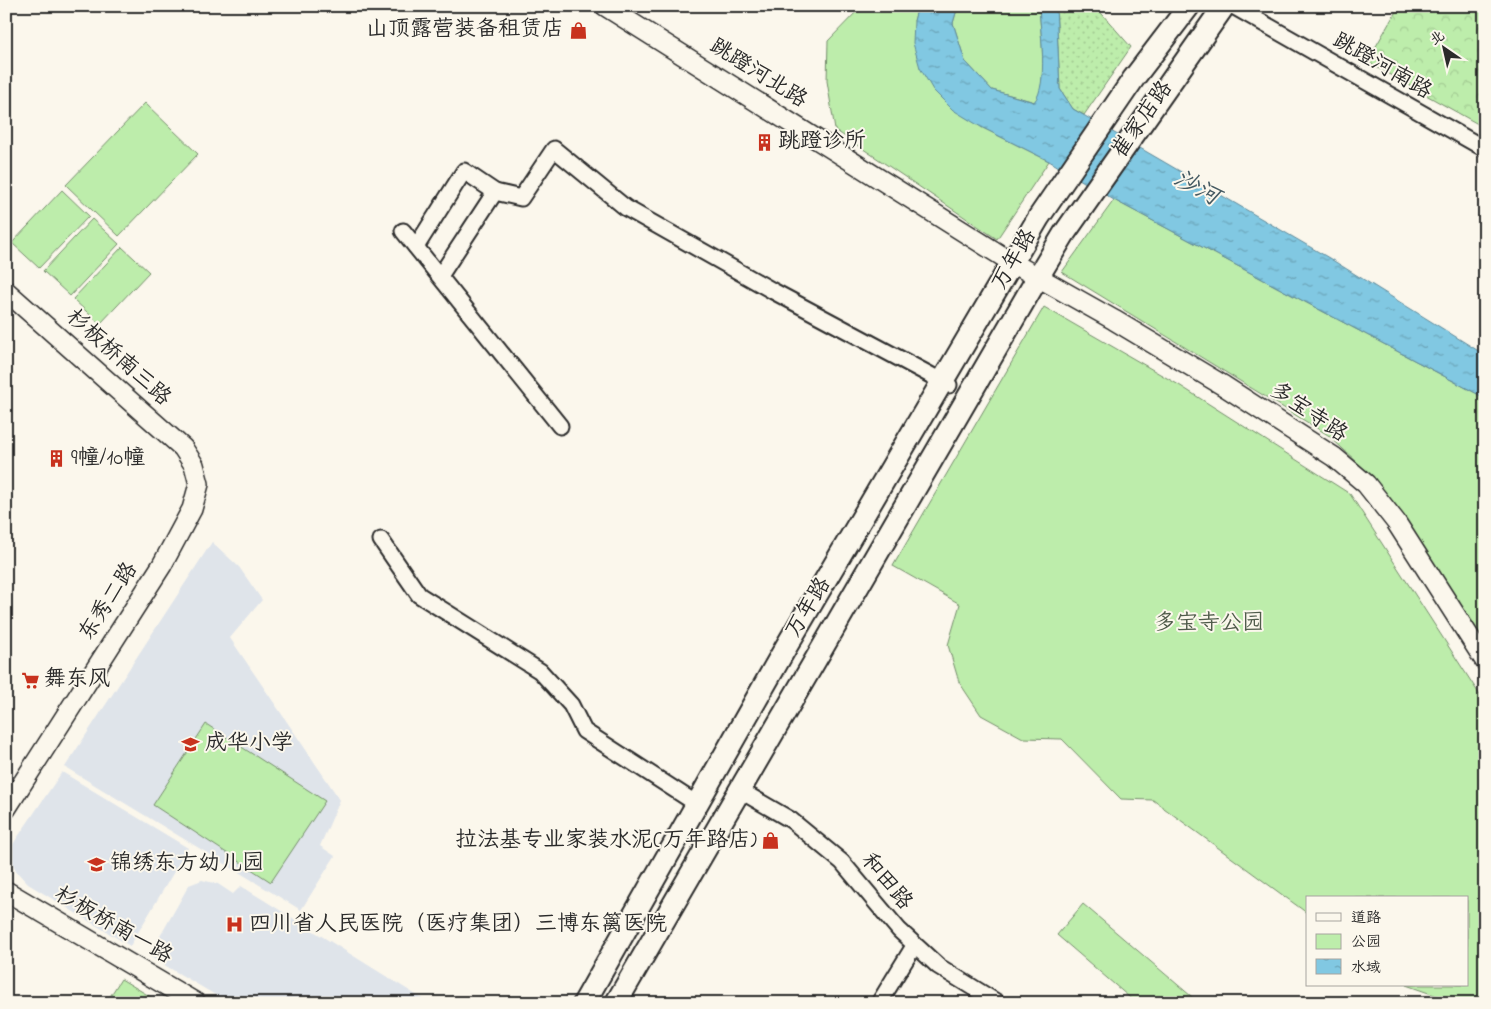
<svg xmlns="http://www.w3.org/2000/svg" width="1491" height="1009" font-family="'Indie Flower','LXGW WenKai TC',sans-serif">
<style>
.built{fill:#dfe4ea}
.grass{fill:url(#grass-dots);stroke:#748c6b}
.forest{fill:url(#forest-crowns);stroke:#748c6b}
.park{fill:#bdedab;stroke:#748c6b}
.water{fill:url(#water-ripples);stroke:#5f8999}
.lines{fill:none;stroke-linecap:round;stroke-linejoin:round}
.minor-casing{stroke:#2b2b2b;stroke-width:19}
.tertiary-casing{stroke:#2b2b2b;stroke-width:22}
.secondary-casing{stroke:#2b2b2b;stroke-width:25}
.minor{stroke:#fbf7ec;stroke-width:15}
.tertiary{stroke:#fbf7ec;stroke-width:19}
.secondary{stroke:#fbf7ec;stroke-width:21}
.labels{text-anchor:middle;dominant-baseline:central;stroke-width:4;stroke-linejoin:round;paint-order:stroke}
.poi-label{font-size:22px;fill:#2b2b2b;stroke:#fbf7ec;text-anchor:start}
.street-label{font-size:22px;fill:#2b2b2b;stroke:#fbf7ec}
.park-label{font-size:22px;fill:#505c4b;stroke:#fbf7ec}
.water-label{font-size:24px;font-style:italic;fill:#455a62;stroke:#fbf7ec}
</style>
<defs>
<pattern id="grass-dots" width="8" height="8" patternUnits="userSpaceOnUse" patternTransform="scale(1.25)"><rect width="8" height="8" fill="#bdedab"/><path d="M2 2h.1M6 6h.1" fill="none" stroke="#a3cb93" stroke-width="1.8" stroke-linecap="round"/></pattern>
<pattern id="forest-crowns" width="20" height="18" patternUnits="userSpaceOnUse" patternTransform="scale(1.25)"><rect width="20" height="18" fill="#bdedab"/><path d="M2 6a3 3 0 1 1 6 0M12 15a3 3 0 1 1 6 0" fill="none" stroke="#a3cb93"/></pattern>
<pattern id="water-ripples" width="26" height="14" patternUnits="userSpaceOnUse" patternTransform="scale(1.25)"><rect width="26" height="14" fill="#81c8e2"/><path d="M2 4q2-2 4 0t4 0M15 11q2-2 4 0t4 0" fill="none" stroke="#6aa3b7"/></pattern>
</defs>
<rect width="100%" height="100%" fill="#fbf7ec"/>
<filter id="ink" filterUnits="userSpaceOnUse"><feTurbulence type="fractalNoise" baseFrequency=".02" numOctaves="2"/><feDisplacementMap in="SourceGraphic" scale="10" xChannelSelector="R" yChannelSelector="G"/><feConvolveMatrix kernelMatrix="1 2 1 2 8 2 1 2 1" color-interpolation-filters="sRGB"/></filter>
<g filter="url(#ink)">
<!-- built -->
<g class="built">
<polygon points="212,542 239,567 262,600 230,638 340,800 320,846 335,856 301,910 65,767"/>
<polygon points="62,772 188,848 130,946 28,884 16,871 10,857 13,844"/>
<polygon points="202,880 218,884 233,894 241,886 429,1003 229,1003 149,956 189,885"/>
</g>
<!-- grass -->
<polygon class="grass" points="1056,6 1095,6 1131,47 1084,115 1073,109 1060,89"/>
<!-- forest -->
<polygon class="forest" points="1399,6 1485,6 1485,128 1367,62"/>
<!-- park -->
<g class="park">
<polygon points="862,6 918,6 914,21 981,127 1049,161 997,239 835,130 827,81 828,41"/>
<path d="M958,6H1039C1040,29 1049,85 1035,102L992,90L965,61L953,23Z"/>
<polygon points="145,103 198,154 119,236 66,185"/>
<polygon points="62,190 89,216 39,268 12,243"/>
<polygon points="1114,200 1485,398 1485,646 1374,478 1328,435 1062,272"/>
<polygon points="92,219 119,244 70,296 43,271"/>
<polygon points="122,247 149,272 100,324 73,299"/>
<polygon points="1044,307 1179,385 1350,494 1485,703 1485,1003 1457,1003 1406,985 1467,985 1467,898 1307,898 1307,913 1153,800 1121,799 1062,739 1023,738 981,715 959,682 948,645 960,604 893,566"/>
<polygon points="206,724 325,801 271,882 153,805"/>
<polygon points="1083,904 1198,1002 1197,1003 1136,1003 1057,935"/>
<polygon points="121,979 161,1003 106,1003"/>
</g>
<!-- water -->
<path class="water" d="M918,6H958L953,23L965,61L992,90L1034,102C1049,85 1040,29 1039,6H1056L1060,89L1073,109L1329,258L1485,355V398L1114,200L1049,161L981,127L953,110L933,90L920,68L913,43L914,21Z"/>
<g class="lines">
<defs>
<g id="minor">
<polyline points="1233,6 1485,149"/>
<polyline points="495,192 521,198 554,149 626,208 773,291 949,385"/>
<polyline points="403,231 560,426"/>
<polyline points="416,247 464,171 495,192 440,276"/>
<polyline points="381,540 419,595 540,671 571,705 584,731 697,804"/>
<polyline points="741,791 791,820 842,862 899,930 938,966 998,1003"/>
<polyline points="879,1003 914,946"/>
</g>
<g id="tertiary">
<polyline points="605,6 1013,263 1114,320 1224,386 1334,457 1366,484 1396,522 1485,661"/>
<polyline points="6,291 183,448 194,465 199,484 192,509 162,565 6,809"/>
<polyline points="6,891 196,1003"/>
</g>
<g id="secondary">
<polyline points="584,1003 786,647 1039,217 1134,78 1189,6"/>
<polyline points="616,1003 1038,277 1064,234 1224,6"/>
</g>
</defs>
<!-- minor casing -->
<use href="#minor" class="minor-casing"/>
<!-- tertiary casing -->
<use href="#tertiary" class="tertiary-casing"/>
<!-- secondary casing -->
<use href="#secondary" class="secondary-casing"/>
<!-- minor -->
<use href="#minor" class="minor"/>
<!-- tertiary -->
<use href="#tertiary" class="tertiary"/>
<!-- secondary -->
<use href="#secondary" class="secondary"/>
</g>
</g>
<!-- icons -->
<defs>
<symbol id="shop-bare" viewBox="-9 -9 18 18"><path d="M-5-2.5h2.3a2.7 3.5 0 0 1 5.4 0H5L5.5 6h-11ZM-1.5-2.5h3a1.5 2.3 0 0 0-3 0Z" fill="#c8321e" stroke="#fbf7ec" stroke-width="2.5" paint-order="stroke"/></symbol>
<symbol id="building-bare" viewBox="-9 -9 18 18"><path d="M-4-6H4V6H1V3H-1V6H-4ZM-2.5-4.3h1.7v1.8h-1.7ZM.8-4.3h1.7v1.8H.8ZM-2.5-1h1.7V.8h-1.7ZM.8-1h1.7V.8H.8Z" fill="#c8321e" stroke="#fbf7ec" stroke-width="2.5" paint-order="stroke"/></symbol>
<symbol id="supermarket-bare" viewBox="-9 -9 18 18"><path d="M-6-5.5h2.5l.6 2H6L4.5 2H-2.5L-4.4-4H-6ZM-1.5 3.2a1.3 1.3 0 1 0 .1 0ZM3 3.2a1.3 1.3 0 1 0 .1 0Z" fill="#c8321e" stroke="#fbf7ec" stroke-width="2.5" paint-order="stroke"/></symbol>
<symbol id="school-bare" viewBox="-9 -9 18 18"><path d="M0-5L7-2L0 1L-7-2ZM-4 1L0 2.5L4 1V4Q0 6-4 4Z" fill="#c8321e" stroke="#fbf7ec" stroke-width="2.5" paint-order="stroke"/></symbol>
<symbol id="hospital-bare" viewBox="-9 -9 18 18"><path d="M-5-5h3v3.5h4V-5h3V5h-3V1.5h-4V5h-3Z" fill="#c8321e" stroke="#fbf7ec" stroke-width="2.5" paint-order="stroke"/></symbol>
</defs>
<g fill-rule="evenodd">
<use href="#shop-bare" x="566" y="18" width="25" height="25"/>
<use href="#building-bare" x="752" y="130" width="25" height="25"/>
<use href="#building-bare" x="44" y="446" width="25" height="25"/>
<use href="#supermarket-bare" x="18" y="668" width="25" height="25"/>
<use href="#school-bare" x="178" y="732" width="25" height="25"/>
<use href="#shop-bare" x="758" y="828" width="25" height="25"/>
<use href="#school-bare" x="84" y="852" width="25" height="25"/>
<use href="#hospital-bare" x="222" y="912" width="25" height="25"/>
</g>
<g class="labels">
<!-- poi labels -->
<g class="poi-label">
<text x="564" y="30" text-anchor="end">山顶露营装备租赁店</text>
<text x="778" y="142">跳蹬诊所</text>
<text x="71" y="459">9幢/10幢</text>
<text x="44" y="680">舞东风</text>
<text x="205" y="744">成华小学</text>
<text x="757" y="841" text-anchor="end">拉法基专业家装水泥(万年路店)</text>
<text x="110" y="864">锦绣东方幼儿园</text>
<text x="249" y="925">四川省人民医院（医疗集团）三博东篱医院</text>
</g>
<!-- street labels -->
<g class="street-label">
<text transform="translate(1382 67) rotate(30)">跳蹬河南路</text>
<text transform="translate(758 74) rotate(32)">跳蹬河北路</text>
<text transform="translate(1143 120) rotate(-55)">崔家店路</text>
<text transform="translate(1015 260) rotate(-60)">万年路</text>
<text transform="translate(118 358) rotate(42)">杉板桥南三路</text>
<text transform="translate(1308 413) rotate(34)">多宝寺路</text>
<text transform="translate(109 602) rotate(-57)">东秀二路</text>
<text transform="translate(809 608) rotate(-59)">万年路</text>
<text transform="translate(886 882) rotate(50)">和田路</text>
<text transform="translate(113 926) rotate(30)">杉板桥南一路</text>
</g>
<!-- park labels -->
<g class="park-label">
<text x="1209" y="624">多宝寺公园</text>
</g>
<!-- water labels -->
<g class="water-label">
<text transform="translate(1196 189) rotate(28)">沙河</text>
</g>
</g>
<!-- margin -->
<rect width="1491" height="1009" fill="none" stroke="#fbf7ec" stroke-width="25"/>
<rect x="12" y="12" width="1466" height="984" fill="none" stroke="#2b2b2b" stroke-width="2" filter="url(#ink)"/>
<!-- legend -->
<rect x="1306" y="896" width="162" height="90" fill="#fbf7ec" stroke="#a8a59f"/>
<rect x="1316" y="913" width="25" height="8" fill="#fbf7ec" stroke="#a8a59f"/>
<text x="1351" y="922" font-size="15" fill="#2b2b2b">道路</text>
<rect x="1316" y="934" width="25" height="15" fill="#bdedab" stroke="#a8a59f"/>
<text x="1351" y="946" font-size="15" fill="#2b2b2b">公园</text>
<rect x="1316" y="959" width="25" height="15" fill="url(#water-ripples)" stroke="#a8a59f"/>
<text x="1351" y="972" font-size="15" fill="#2b2b2b">水域</text>
<!-- north arrow -->
<g transform="translate(1444 48) rotate(326)" stroke="#fbf7ec" stroke-width="4" paint-order="stroke">
<path d="M0-4L9 19L0 12L-9 19Z" fill="#2b2b2b"/>
<text y="-8" font-size="14" font-weight="bold" text-anchor="middle" fill="#2b2b2b">北</text>
</g>
</svg>
